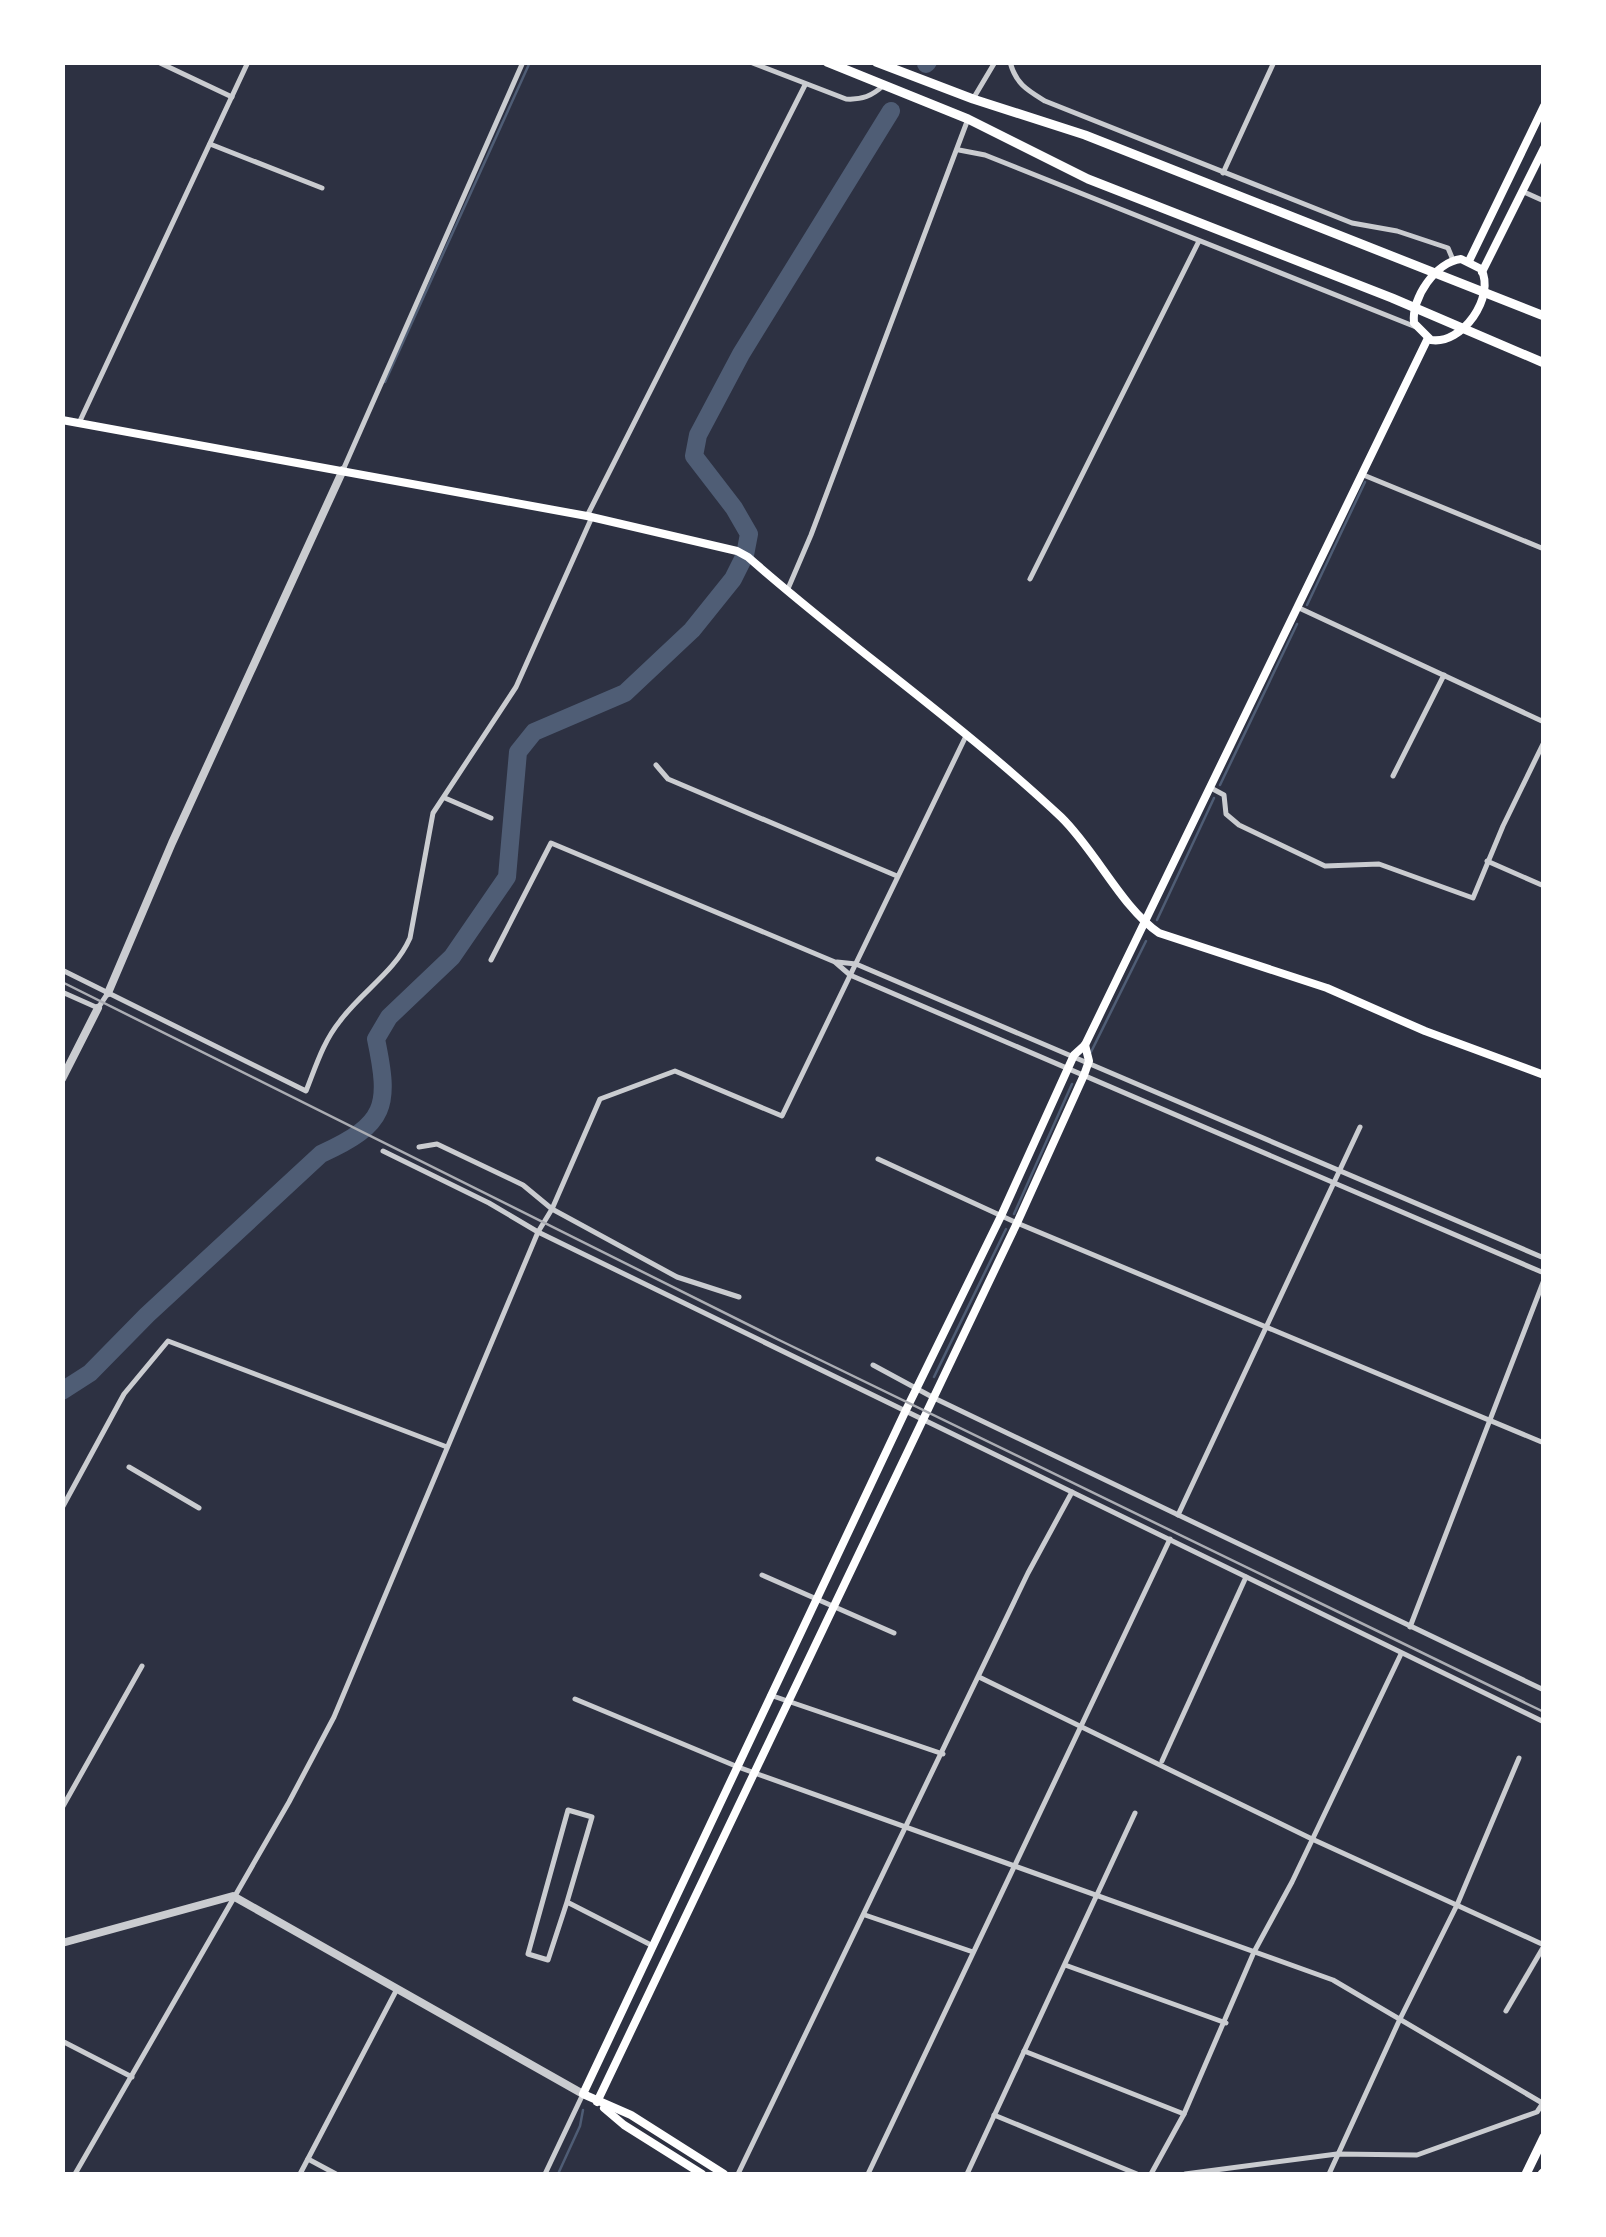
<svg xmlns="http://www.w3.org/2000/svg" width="1606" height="2237" font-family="Barlow,sans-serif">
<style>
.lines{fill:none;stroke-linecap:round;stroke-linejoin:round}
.stream{stroke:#4f5d75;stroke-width:2.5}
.river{stroke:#4f5d75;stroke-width:18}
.minor{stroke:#caccd0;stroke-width:5}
.tertiary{stroke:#caccd0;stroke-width:8}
.secondary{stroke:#fff;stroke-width:8}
.trunk{stroke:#fff;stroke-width:9}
.tram{stroke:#abadb3;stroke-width:2.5}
</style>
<rect width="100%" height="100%" fill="#2d3142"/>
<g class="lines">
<!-- stream -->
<g class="stream">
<polyline points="385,382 530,62"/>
<polyline points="1307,605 1365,482"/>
<polyline points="1220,785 1297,624"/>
<polyline points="1157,920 1214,798"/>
<polyline points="1091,1052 1146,941"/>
<polyline points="1014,1214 1072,1084"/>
<polyline points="934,1377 1006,1229"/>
<polyline points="558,2174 580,2126 583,2110"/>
</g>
<!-- river -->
<g class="river">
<polyline points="926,64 928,62"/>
<path d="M62,1391L90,1373L147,1315L321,1154C387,1124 390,1106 376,1039L389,1017L452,957L507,877L518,752L534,732L625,693L692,630L733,579L745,555L749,534L734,508L694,456L698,435L741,354L891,111"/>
</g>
<!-- minor -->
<g class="minor">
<polyline points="158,62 232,97"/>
<path d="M750,62L846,99C862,100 872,96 884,85"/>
<path d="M1010,62C1016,84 1027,90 1045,101L1352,223L1397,231L1448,248L1453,260"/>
<polyline points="973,99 995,62"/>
<polyline points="210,144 322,188"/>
<polyline points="959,150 985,155 1416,327"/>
<polyline points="1223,173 1274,62"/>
<polyline points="1522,191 1544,201"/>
<polyline points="79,423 248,62"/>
<polyline points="343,470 523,62"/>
<polyline points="1361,474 1544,549"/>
<polyline points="587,516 805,85"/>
<polyline points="1030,579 1198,243"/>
<polyline points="787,591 811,535 968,119"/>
<polyline points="1297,607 1544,722"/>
<polyline points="656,765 668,779 897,876"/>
<polyline points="1393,776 1444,675"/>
<polyline points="1211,788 1224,795 1226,814 1239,825 1325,866 1379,864 1473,898 1503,826 1544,742"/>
<polyline points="445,798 491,818"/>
<polyline points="1487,861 1544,886"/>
<polyline points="491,960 551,843 835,962 850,975 1544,1273"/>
<polyline points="837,962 856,964 1544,1258"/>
<path d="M62,970L306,1091C316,1066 323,1042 340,1021C362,991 395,972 410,938L433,813L516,687L592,517"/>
<polyline points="62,992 98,1008 108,993"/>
<polyline points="419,1147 437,1144 523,1185 552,1209 677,1277 739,1297"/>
<polyline points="383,1151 489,1203 538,1232 1544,1722"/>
<polyline points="878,1159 1017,1223 1544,1443"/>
<polyline points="873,1365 934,1398 1544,1690"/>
<polyline points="129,1467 199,1508"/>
<polyline points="62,1508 124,1394 168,1341 447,1447"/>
<polyline points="1178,1515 1360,1127"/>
<polyline points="762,1575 894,1633"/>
<polyline points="1410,1627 1544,1280"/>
<polyline points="979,1677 1312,1839 1544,1945"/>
<polyline points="770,1695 943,1754"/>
<polyline points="575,1699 738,1767 1333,1980 1544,2104"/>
<polyline points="1162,1761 1246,1577"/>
<polyline points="62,1808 142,1666"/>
<polyline points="567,1902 548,1960 528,1954 568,1810 592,1817 567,1902 653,1946"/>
<polyline points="865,1915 973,1952"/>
<polyline points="1065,1965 1226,2023"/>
<polyline points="1506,2011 1544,1946"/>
<polyline points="62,2041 132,2077"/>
<polyline points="1024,2051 1184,2114"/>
<polyline points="994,2115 1137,2174"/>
<polyline points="308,2159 336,2174"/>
<polyline points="75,2174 289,1802 334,1717 538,1232 552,1209 600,1099 675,1071 782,1116 966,736"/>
<polyline points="300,2174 397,1989"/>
<polyline points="545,2174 583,2094"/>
<polyline points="738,2174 1028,1573 1072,1492"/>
<polyline points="868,2174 1170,1539"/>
<polyline points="967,2174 1135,1813"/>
<polyline points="1151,2174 1184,2114 1254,1952 1292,1882 1401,1654"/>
<polyline points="1185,2174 1337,2154 1417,2155 1537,2112 1543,2103"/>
<polyline points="1329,2174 1400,2019 1457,1905 1519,1758"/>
</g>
<!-- tertiary -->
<g class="tertiary">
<polyline points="108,993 172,843 343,470"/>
<polyline points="62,1079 98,1008"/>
<polyline points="62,1943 233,1896 583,2094"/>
</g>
<!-- secondary -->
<g class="secondary">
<path d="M1461,259L1481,269C1496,297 1462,345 1431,340L1414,323C1411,298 1436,262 1461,259Z"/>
<polyline points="1469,261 1544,106"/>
<polyline points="1482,272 1544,148"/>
<path d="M62,420L587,516L737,551L748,557C850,647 962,724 1061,817C1096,851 1122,908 1159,933L1327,988L1425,1031L1544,1075"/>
<polyline points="597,2102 1017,1223 1084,1075 1089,1061 1085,1045"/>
<polyline points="604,2108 624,2125 702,2174"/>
<polyline points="724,2174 631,2115 583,2094 905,1412 1001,1216 1074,1055 1085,1045 1428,338"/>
</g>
<!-- trunk -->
<g class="trunk">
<polyline points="827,62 968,119 1088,179 1392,298 1544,363"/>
<polyline points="876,62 973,99 1085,135 1544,316"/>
<polyline points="1526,2174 1544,2137"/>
<polyline points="1542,2174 1544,2172"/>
</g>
<!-- tram -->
<polyline class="tram" points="62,982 777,1339 1544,1712"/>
</g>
<!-- border -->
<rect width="1606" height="2237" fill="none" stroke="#ffffff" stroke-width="130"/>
</svg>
